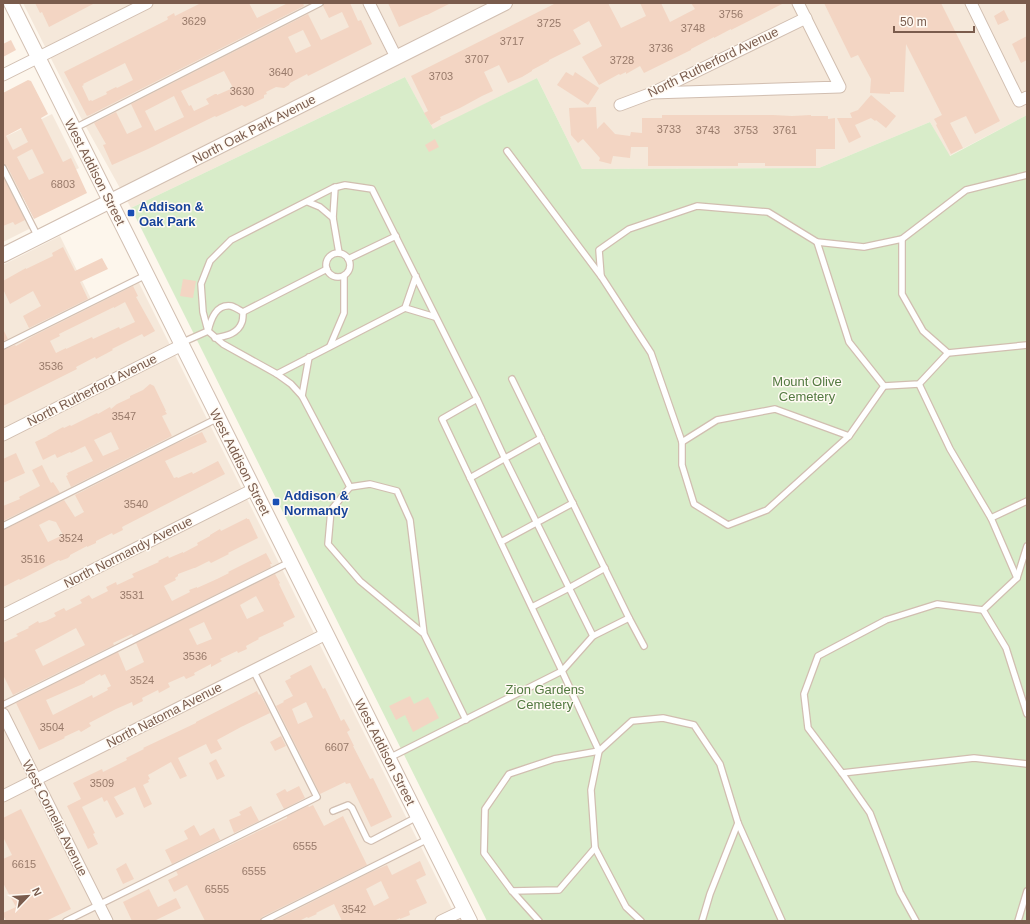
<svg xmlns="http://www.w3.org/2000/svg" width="1030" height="924" font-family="Arial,sans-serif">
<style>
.residential{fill:#f5e8da}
.green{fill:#d8ecc9}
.building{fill:#f3d5c3;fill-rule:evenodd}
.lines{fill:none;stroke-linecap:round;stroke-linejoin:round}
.service-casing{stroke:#d1beb0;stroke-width:8}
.minor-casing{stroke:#d1beb0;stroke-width:13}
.tertiary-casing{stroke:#d1beb0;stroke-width:16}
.service{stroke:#fff;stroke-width:5.5}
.minor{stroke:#fff;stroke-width:11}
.tertiary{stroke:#fff;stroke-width:14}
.transit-dot{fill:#1a4fb4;stroke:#fffaf3;stroke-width:1.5}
.labels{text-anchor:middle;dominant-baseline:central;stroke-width:3;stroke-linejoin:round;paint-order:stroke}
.number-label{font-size:11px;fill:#987a6a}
.street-label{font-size:13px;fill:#7a5c4d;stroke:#fffaf3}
.transit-label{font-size:13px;font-weight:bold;fill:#164399;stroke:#fffaf3;text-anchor:start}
.park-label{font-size:13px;fill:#537a41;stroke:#fffaf3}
</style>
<rect width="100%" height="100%" fill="#fdf6ec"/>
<!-- residential -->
<g class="residential">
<polygon points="23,3 1027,3 1027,115 949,156 930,122 819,168 582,169 537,78 433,130 405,77 131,208 80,116"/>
<polygon points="52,114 79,168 21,198 35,226 3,242 3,138"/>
<polygon points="60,236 93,303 138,281 458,921 3,921 3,265"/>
</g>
<!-- green -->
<polygon class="green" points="405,77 433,129 537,78 582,169 819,168 930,122 950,156 1027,115 1027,921 487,921 131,208"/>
<!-- building -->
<g class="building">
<polygon points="35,3 95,3 49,27 42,12 40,13"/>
<path d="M201,3H249L257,18L288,3H303L304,6L90,115L87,116L64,72L167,20L168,19L167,17L174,13L175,16ZM125,63L133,80L117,88L116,87L106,92L107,94L92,101L91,100L89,101L82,86L84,85L83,84Z"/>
<path d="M324,3H350L358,21L361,20L372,44L308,76L307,74L290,83L289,85L284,88L276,87L266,92L267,94L264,95V98L245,107L242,105L216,117L215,116L148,149L112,165L103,145L106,144L94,123L116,112L127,134L142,127L131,104L308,14L321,40L349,27L342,12L329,18L323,6ZM303,30L311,46L296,53L288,37ZM224,71L233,88L217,95V94H215L206,99L209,104L194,111L191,105L189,106L181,91ZM174,96L184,117L155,131L145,111Z"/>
<polygon points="388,3 451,3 427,15 426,15 399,27"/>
<polygon points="556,3 608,3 621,28 646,16 640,3 661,3 670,22 695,9 691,3 784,3 731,30 731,29 714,38 714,37 691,49 691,50 644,73 640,66 626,74 626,72 620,75 619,74 599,85 582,57 602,46 589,21 573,30 581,44 549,60 549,61 532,70 532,71 522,77 508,83 499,65 484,72 493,91 482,96 460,108 440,117 441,119 431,125 424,113 428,111 411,76"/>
<polygon points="824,3 941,3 1000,121 975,134 966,116 950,123 963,148 951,154 936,125 937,124 934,119 942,115 906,44 904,92 890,92 890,94 870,93 871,79 858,55 851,58"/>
<polygon points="1004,10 1009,20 998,25 994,16"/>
<polygon points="1027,36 1027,60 1021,63 1012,44"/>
<polygon points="11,40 16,50 3,57 3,44"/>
<polygon points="566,72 573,76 575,72 599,88 588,105 557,85"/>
<path d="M28,80L31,81L48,114L41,118L63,162L71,158L87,193L34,219L7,166L3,164V93ZM21,128L28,142L13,150L6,136ZM32,149L44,173L29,180L17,157Z"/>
<polygon points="871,95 896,116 886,128 876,120 875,121 871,118 855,125 861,137 849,143 837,118 852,118 850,113 858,110"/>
<polygon points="596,107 597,129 604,122 615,134 630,136 631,132 642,133 642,118 662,118 662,115 773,115 792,116 811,115 811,116 828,116 828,119 835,118 835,149 816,149 816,166 765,166 765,163 738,163 738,166 648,166 648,147 631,147 630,158 613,156 611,164 599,161 600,158 583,139 578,143 571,135 569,108"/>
<polygon points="435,139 439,147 429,152 425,145"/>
<polygon points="3,177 25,220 15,225 13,222 3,226"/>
<polygon points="63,247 75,271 102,258 108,269 80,282 88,299 29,328 23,316 41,306 33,291 10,304 3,289 3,281 26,268 26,269 53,256 52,253"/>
<polygon points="183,279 196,281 193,298 180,296"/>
<path d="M133,286L138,296L136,297L155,331L144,337L142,334L112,349L113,350L96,359L95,357L76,367L77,369L3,406V350L15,345L16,346L33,336ZM125,302L135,322L120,329L119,327L93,339L92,337L66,349V348L56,353L50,341L60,336L59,334L114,307V308Z"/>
<polygon points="3,329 8,339 3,341"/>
<path d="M150,384L154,386L166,411H165L167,414L162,416L172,436L71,487L66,476L68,475L67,473L93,461L85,446L71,453L70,452L57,458L55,454L43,460L35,442L48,436H47L63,427L64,428L70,425L71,426L97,413L98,414L110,407L111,409L117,404L130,398V396L143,390ZM111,432L119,449L103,456L94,440Z"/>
<path d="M202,432L207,442L165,461L174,478L177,477L178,478L192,472L193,474L218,461L225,474L122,527L123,530L113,535L112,533L96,541V543L87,547V546L70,555V556L68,558L60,561L59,560L20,580L19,579L3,587V530L64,500L75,517L84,512L75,495L175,444ZM49,520L56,522L63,535L48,542L39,525Z"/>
<polygon points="16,453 25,473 3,483 3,459"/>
<polygon points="42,465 51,483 53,482 60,493 3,521 3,506 20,499 19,497 40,486 32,470"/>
<path d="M247,518V519H249L258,538L228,553L229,554L211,563L209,561L195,568H194L178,574V576L175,578L176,580L164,586L172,601L190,592L189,590L197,587V588L217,579L229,573L228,572L266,553L272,564H270L271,567L133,636L132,634L113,643L114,645L13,695L3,675V643L18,636L16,634L29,628L28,627L38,621L39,623L46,621L56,616L54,613L64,608L66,611L82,603L80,600L89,595L92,599L108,591L106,587L116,582L117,585L134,577L132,574L159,562L158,561L168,556L169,558L183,552V553L198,545L197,543L210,536V535L220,529L221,531ZM76,628L85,645L43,666L35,650Z"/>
<path d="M275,574L280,583L279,584L295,617L283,623L284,626L258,638L259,639L246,646L247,649L238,653L237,651L220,659L222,661L211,667V664L194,673L195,675L186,679L184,676L168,683L170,687L159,693L158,690L142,698L143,701L133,706L132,702L116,709L89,723L91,726L81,732L79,730L64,737L65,738L39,750L16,703L118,652L126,671L144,662L136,643ZM256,596L264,611L247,619L240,605ZM204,622L212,639L197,645L189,629ZM100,674L101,676L105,674L111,686L107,688L108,690L93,698L92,695L53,715L46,700L85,683V682Z"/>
<path d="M311,665L323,689L325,688L341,721L344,719L350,730L347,732L354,746H353L370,779L373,778L392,817L371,827L350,783L346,784L345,782L320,794L276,706L284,702L283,701L293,696L285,681L291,678L290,676ZM306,702L313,717L298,724L292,709Z"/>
<polygon points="257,691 259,695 260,694 270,713 241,727 217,740 222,749 211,754 206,744 178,758 187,776 180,779 171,762 148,775 150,779 148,780 149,782 143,785 152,804 144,808 135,787 114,797 124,814 116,818 107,800 104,802 102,797 82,807 95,833 93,834 98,844 88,849 67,806 81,799 73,783 102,769 103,772 127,760 126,758 144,749 143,748 196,723 196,722"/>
<polygon points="410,696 414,704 428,697 439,718 413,732 405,715 396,720 389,706"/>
<polygon points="281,736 286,746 275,751 270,742"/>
<polygon points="216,759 225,776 217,780 209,763"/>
<polygon points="299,786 305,798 284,809 276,794 285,789 287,792"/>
<polygon points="313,805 324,826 343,816 367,865 262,917 260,921 205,921 187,885 174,892 168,880 178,875 176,871 263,829 287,818 287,816 308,806 309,807"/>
<polygon points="251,806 259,821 234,833 229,820 241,815 239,812"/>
<polygon points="21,809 71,909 46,921 6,921 3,915 3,913 16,907 3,883 3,859 12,855 3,837 3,818"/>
<polygon points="194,825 200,836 214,828 220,840 172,864 165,850 188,839 184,831"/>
<path d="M420,861L426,875L416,880L427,903L409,911L410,915L400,919V918L394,921H342L334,904L316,913L317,914L308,918L307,917L299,921H274L371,872L387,865L392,875ZM381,881L389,898L374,906L366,889Z"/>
<polygon points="126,863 134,879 123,884 116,869"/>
<polygon points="149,889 158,907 176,898 181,908 154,921 132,921 123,902"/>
</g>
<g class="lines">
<defs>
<g id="service">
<polyline points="75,128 320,3"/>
<polyline points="507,151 601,276"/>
<polyline points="3,168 38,237"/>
<polyline points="1027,175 966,190 902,239 864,247 817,242 768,212 697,206 629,229 599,250 601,276 651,353 682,442 682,465 694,504 728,525 767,510 849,436 884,386 919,384 948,353 1027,345"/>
<polyline points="335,187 333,218 339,253"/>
<polyline points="308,202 320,207 333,218"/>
<polyline points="902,239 902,294 923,331 948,353"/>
<polyline points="817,242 849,342 884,386"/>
<circle cx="338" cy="265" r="12"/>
<polyline points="348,259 396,236"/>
<polyline points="416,276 405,308 277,374 223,344 208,331 203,312 201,284 210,261 231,240 333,188 345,185 372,189 477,399 505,459 593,636"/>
<polyline points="405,308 435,317"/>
<polyline points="243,312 327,269"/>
<path d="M208,331C211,319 216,304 231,306C235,307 239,310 243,312C243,315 243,319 242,322C238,334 226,336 215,338"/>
<polyline points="181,343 208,331"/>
<polyline points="3,346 146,275"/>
<polyline points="330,346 344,313 344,276"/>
<polyline points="309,357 302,396 350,487"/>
<polyline points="277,374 291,384 302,396"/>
<polyline points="512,379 629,618 644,646"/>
<polyline points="919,384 950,449 991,518 1017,578"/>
<polyline points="477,399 442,419 562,671 599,751 591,790 595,848 626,907 641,921"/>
<polyline points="682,442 717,420 775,409 849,436"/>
<polyline points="470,478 541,438"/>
<polyline points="991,518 1027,501"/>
<polyline points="3,526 218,418"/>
<polyline points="501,542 573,503"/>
<polyline points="1027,546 1017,578 983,610 1006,648 1027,714"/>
<polyline points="532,607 569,588 605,568"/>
<polyline points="424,634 360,581 328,544 331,510 350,487 370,484 397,491 410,520 424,634 466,720"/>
<polyline points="3,705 290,562"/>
<polyline points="389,758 562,671 593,636 629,618"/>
<polyline points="842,773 974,758 1027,764"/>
<polyline points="333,811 348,805 352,808 367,839 371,841 417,817"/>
<polyline points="512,891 559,890 595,848"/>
<polyline points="66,921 317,797 253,670"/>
<polyline points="264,921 428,839"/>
<polyline points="539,921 512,891 484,853 485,809 509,774 554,759 599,751 632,721 663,718 694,725 720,764 738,823 782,921"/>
<polyline points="702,921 710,894 738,823"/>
<polyline points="916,921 900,892 870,813 842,773 808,728 804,694 818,656 886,620 937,604 983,610"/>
<polyline points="1018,921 1027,891"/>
</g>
<g id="minor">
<polyline points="369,3 396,57"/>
<polyline points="971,3 1019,101 1027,97"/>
<polyline points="3,75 147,3"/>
<polyline points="652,93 840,87 798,3"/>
<polyline points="620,105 652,93 806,18"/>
<polyline points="3,435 182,345"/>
<polyline points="3,615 254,489"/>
<polyline points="3,714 107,921"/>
<polyline points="3,796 326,634"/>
<polyline points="441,921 464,910"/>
</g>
<g id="tertiary">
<polyline points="11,3 470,921"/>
<polyline points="3,255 505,3"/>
</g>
</defs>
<!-- service casing -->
<use href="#service" class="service-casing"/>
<!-- minor casing -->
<use href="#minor" class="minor-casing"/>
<!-- tertiary casing -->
<use href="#tertiary" class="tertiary-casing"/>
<!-- service -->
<use href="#service" class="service"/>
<!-- minor -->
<use href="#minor" class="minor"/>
<!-- tertiary -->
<use href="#tertiary" class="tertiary"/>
</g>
<!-- markers -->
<g class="transit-dot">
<rect x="127" y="209" width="8" height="8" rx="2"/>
<rect x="272" y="498" width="8" height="8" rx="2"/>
</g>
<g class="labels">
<!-- number labels -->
<g class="number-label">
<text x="731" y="14">3756</text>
<text x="194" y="21">3629</text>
<text x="549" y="23">3725</text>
<text x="693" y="28">3748</text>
<text x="512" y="41">3717</text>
<text x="661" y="48">3736</text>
<text x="477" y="59">3707</text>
<text x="622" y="60">3728</text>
<text x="281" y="72">3640</text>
<text x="441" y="76">3703</text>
<text x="242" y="91">3630</text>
<text x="669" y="129">3733</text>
<text x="708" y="130">3743</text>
<text x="746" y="130">3753</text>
<text x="785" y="130">3761</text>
<text x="63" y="184">6803</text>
<text x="51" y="366">3536</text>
<text x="124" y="416">3547</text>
<text x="136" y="504">3540</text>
<text x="71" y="538">3524</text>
<text x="33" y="559">3516</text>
<text x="132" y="595">3531</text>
<text x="195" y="656">3536</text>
<text x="142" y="680">3524</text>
<text x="52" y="727">3504</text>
<text x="337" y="747">6607</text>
<text x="102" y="783">3509</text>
<text x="305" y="846">6555</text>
<text x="24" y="864">6615</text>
<text x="254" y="871">6555</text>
<text x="217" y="889">6555</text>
<text x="354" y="909">3542</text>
</g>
<!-- street labels -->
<g class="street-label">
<text transform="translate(713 62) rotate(-26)">North Rutherford Avenue</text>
<text transform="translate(254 129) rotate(-27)">North Oak Park Avenue</text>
<text transform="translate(95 172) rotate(63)">West Addison Street</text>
<text transform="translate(92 390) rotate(-27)">North Rutherford Avenue</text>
<text transform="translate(240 462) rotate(63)">West Addison Street</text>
<text transform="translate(128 552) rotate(-27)">North Normandy Avenue</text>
<text transform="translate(164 715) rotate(-27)">North Natoma Avenue</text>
<text transform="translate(385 752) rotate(63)">West Addison Street</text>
<text transform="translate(55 818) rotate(63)">West Cornelia Avenue</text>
</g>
<!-- transit labels -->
<g class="transit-label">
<text x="139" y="206">Addison &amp;<tspan x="139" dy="15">Oak Park</tspan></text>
<text x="284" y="495">Addison &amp;<tspan x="284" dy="15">Normandy</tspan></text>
</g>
<!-- park labels -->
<g class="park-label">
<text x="807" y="381">Mount Olive<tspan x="807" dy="15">Cemetery</tspan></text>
<text x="545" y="689">Zion Gardens<tspan x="545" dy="15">Cemetery</tspan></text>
</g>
</g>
<!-- border -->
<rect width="1030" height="924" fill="none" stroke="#7a5c4d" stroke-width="8"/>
<!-- north arrow -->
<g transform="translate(28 896) rotate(65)" stroke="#fffaf3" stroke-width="3" paint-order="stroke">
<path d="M0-3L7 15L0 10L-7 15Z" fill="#7a5c4d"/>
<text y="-6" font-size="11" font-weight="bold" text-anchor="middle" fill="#7a5c4d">N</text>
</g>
<!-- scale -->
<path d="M894 26v6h80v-6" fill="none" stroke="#7a5c4d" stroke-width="2"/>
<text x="900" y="26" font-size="12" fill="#7a5c4d" stroke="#fffaf3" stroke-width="3" paint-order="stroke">50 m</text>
</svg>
